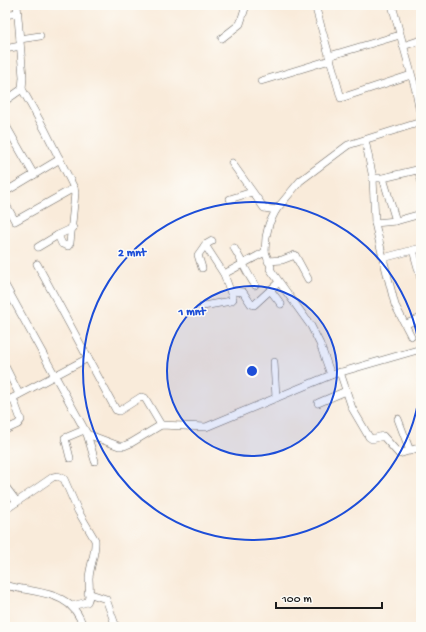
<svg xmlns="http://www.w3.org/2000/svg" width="426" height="632" font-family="'Gochi Hand',sans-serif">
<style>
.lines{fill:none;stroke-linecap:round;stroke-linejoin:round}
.street-casing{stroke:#69645e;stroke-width:8}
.street{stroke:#fff;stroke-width:7}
.ring{fill:none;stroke:#1d4ed8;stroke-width:2}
.centre{fill:#1d4ed8;stroke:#fdfcf7;stroke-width:2}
.ring-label{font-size:12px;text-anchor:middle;font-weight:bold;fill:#1d4ed8;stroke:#fdfcf7;stroke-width:3;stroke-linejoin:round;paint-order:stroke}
</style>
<rect width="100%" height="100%" fill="#fdfcf7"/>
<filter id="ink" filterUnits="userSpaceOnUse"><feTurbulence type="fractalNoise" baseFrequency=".025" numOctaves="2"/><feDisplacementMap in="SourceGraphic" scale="8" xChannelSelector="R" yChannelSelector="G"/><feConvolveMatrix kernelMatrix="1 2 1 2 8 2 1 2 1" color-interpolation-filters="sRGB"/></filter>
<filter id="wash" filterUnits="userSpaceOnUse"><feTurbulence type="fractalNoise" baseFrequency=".012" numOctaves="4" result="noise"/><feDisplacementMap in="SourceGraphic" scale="16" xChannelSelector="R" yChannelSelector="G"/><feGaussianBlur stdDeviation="0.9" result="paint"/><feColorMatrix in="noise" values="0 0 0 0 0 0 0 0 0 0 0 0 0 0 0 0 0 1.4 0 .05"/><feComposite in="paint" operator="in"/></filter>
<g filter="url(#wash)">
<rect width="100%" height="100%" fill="#f9ebda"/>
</g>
<g filter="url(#ink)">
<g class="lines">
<defs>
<g id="street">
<polyline points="315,5 341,98 411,75"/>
<polyline points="392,5 416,91 421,117"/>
<polyline points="5,15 17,13"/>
<polyline points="222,38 240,24 246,5"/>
<polyline points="20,39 40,36"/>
<polyline points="403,46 421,40"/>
<polyline points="5,49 20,46"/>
<polyline points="329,56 400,35"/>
<polyline points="261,81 330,60"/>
<polyline points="22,89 45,130 74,188 75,193 70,243 68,246 62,244 58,235 38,247"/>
<polyline points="5,101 22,89 23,77 17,5"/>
<polyline points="5,124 34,175"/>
<polyline points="365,140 373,178 375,223 383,258 395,305 411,336"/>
<polyline points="232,163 264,208 276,210"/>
<polyline points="418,169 421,180"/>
<polyline points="373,178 383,178 421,169"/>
<polyline points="383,178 396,221"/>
<polyline points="5,192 60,159"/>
<polyline points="230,199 252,192"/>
<polyline points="5,203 15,221 74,188"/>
<polyline points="375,223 396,221 421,214"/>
<polyline points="58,235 73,228"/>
<path d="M234,248C242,261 247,274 255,285"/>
<polyline points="413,250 421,279"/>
<polyline points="383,258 421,248"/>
<polyline points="268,261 282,260 295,255 308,279"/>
<polyline points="37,264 116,410 119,411 141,397 145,398 161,425"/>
<polyline points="202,268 198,255 205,245"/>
<polyline points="224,274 265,252"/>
<polyline points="5,285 87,434 119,446 124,446 131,443 161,425 206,427 331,375 421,349"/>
<polyline points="231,291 243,292 251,304 254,305 278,283"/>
<polyline points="271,291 281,304"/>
<polyline points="203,306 231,301 233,299 224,274 205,245 212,241"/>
<polyline points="406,324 421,318"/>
<polyline points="274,362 276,398"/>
<polyline points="5,366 19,394"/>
<polyline points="340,372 352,408 369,437 372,439 383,436 399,454 421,447"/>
<polyline points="331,375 320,344 311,326 270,269 271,267 265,252 266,237 269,224 276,210 300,181 348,145 421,122"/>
<polyline points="5,402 88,358"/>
<polyline points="318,403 346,391"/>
<polyline points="398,419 410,451"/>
<polyline points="5,430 18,424 21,420 13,398"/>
<polyline points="87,434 95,461"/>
<polyline points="70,458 65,438 84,430"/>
<polyline points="5,486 17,502"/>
<path d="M5,510L53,477L58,476L64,479L78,511L95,540C96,553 90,565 89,578C89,585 91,597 87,602L72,606"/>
<path d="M5,585C35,594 73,589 83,627"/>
<polyline points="88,593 106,599 116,627"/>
</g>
</defs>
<!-- street casing -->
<use href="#street" class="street-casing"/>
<!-- street -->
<use href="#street" class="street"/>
</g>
</g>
<!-- distance rings -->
<circle cx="252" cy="371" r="85" fill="#1d4ed8" fill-opacity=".12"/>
<g class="ring">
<circle cx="252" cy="371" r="85"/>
<path d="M421 372A169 169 0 1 1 421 370"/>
</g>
<circle cx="252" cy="371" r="6" class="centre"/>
<g class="ring-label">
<text x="132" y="256">2 mnt</text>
<text x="192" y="315">1 mnt</text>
</g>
<!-- margin -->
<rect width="426" height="632" fill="none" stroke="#fdfcf7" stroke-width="20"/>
<!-- scale -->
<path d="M276 602v6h106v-6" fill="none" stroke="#1c1c1c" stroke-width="2"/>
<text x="282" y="602" font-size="12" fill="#1c1c1c" stroke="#fdfcf7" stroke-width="3" paint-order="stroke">100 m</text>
</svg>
